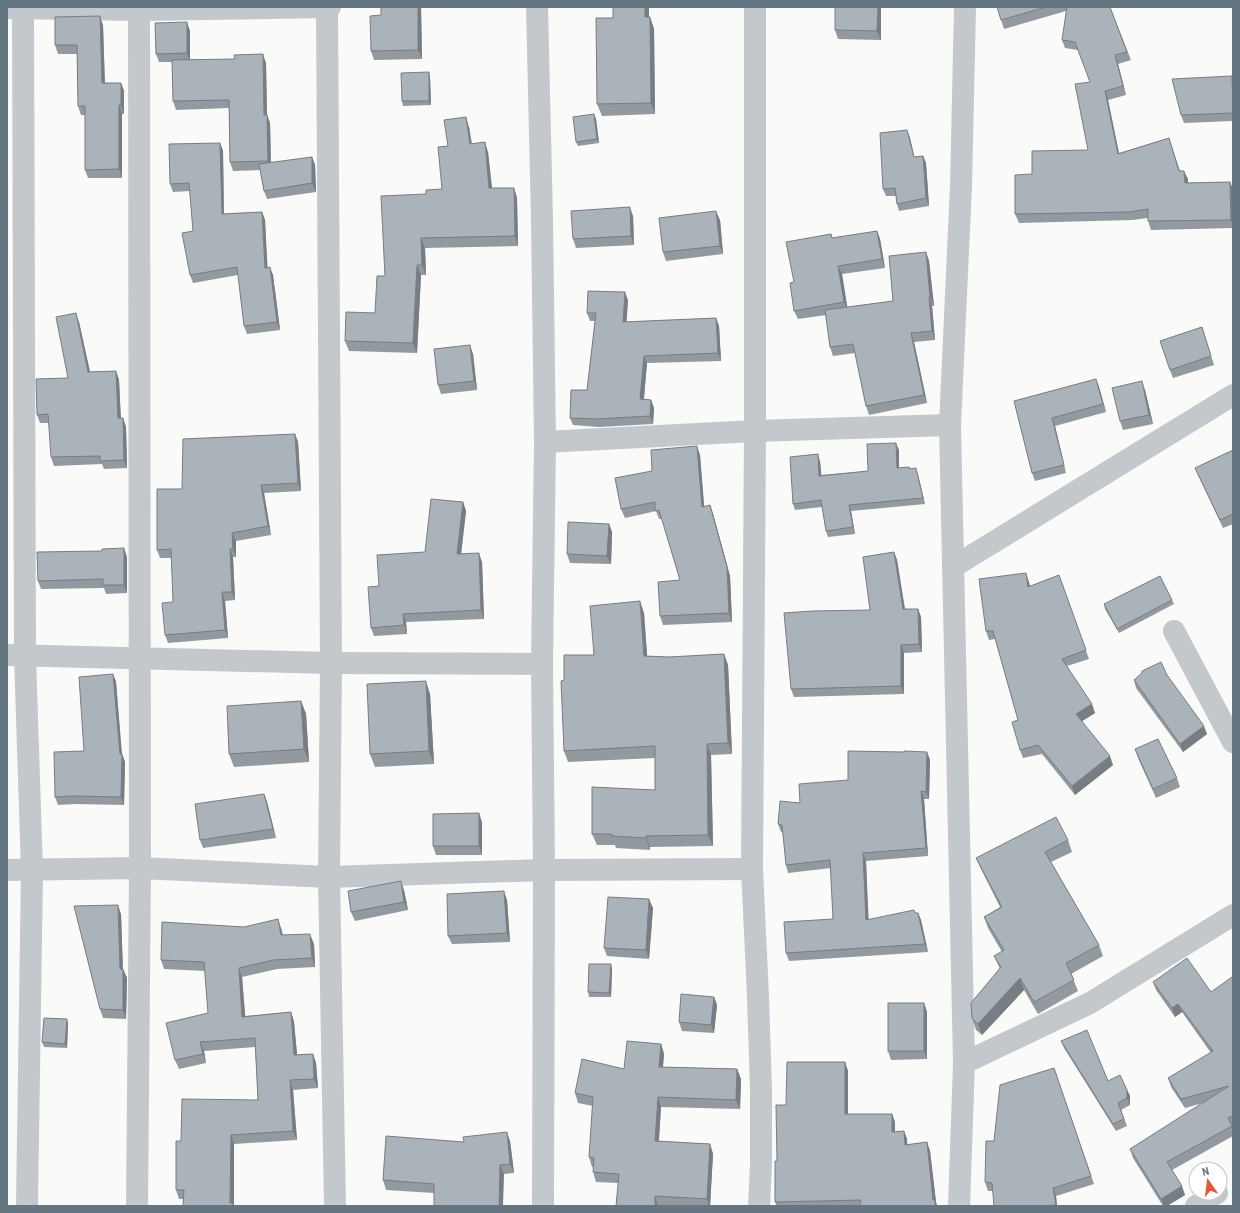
<svg xmlns="http://www.w3.org/2000/svg" width="1240" height="1213" font-family="'Roboto Condensed',sans-serif">
<style>
.lines{fill:none;stroke-linecap:round;stroke-linejoin:round}
.minor{stroke:#c3c8cc;stroke-width:22}
.wall{fill:#929a9f}
.shaded-wall{fill:#777d82}
.building{fill:#aab3b9;stroke:#777d82}
</style>
<rect width="100%" height="100%" fill="#fafaf8"/>
<g class="lines">
<!-- minor -->
<g class="minor">
<polyline points="23,7 25,656 32,871 27,1206"/>
<polyline points="327,7 331,663 329,877 335,1206"/>
<polyline points="537,7 542,219 545,442 542,664 544,870 543,1206"/>
<polyline points="755,7 755,431 752,869 758,996 761,1090 761,1165 759,1206"/>
<polyline points="7,8 139,10 330,7"/>
<polyline points="545,442 755,431 950,425"/>
<polyline points="953,567 1233,395"/>
<polyline points="1174,631 1233,742"/>
<polyline points="7,655 331,663 542,664"/>
<polyline points="7,870 140,868 329,877 544,870 752,869"/>
<polyline points="964,1063 1090,1003 1233,915"/>
<polyline points="137,1206 140,868 139,7"/>
<polyline points="959,1206 964,1063 950,425 961,186 965,7"/>
<polyline points="1196,1206 1217,1193"/>
</g>
</g>
<!-- wall -->
<g class="wall">
<polygon points="421,7 422,59 374,60 371,51 381,15"/>
<polygon points="613,7 649,7 649,17 650,17 654,29 655,114 602,116 597,104 613,18"/>
<polygon points="835,7 881,7 881,40 838,39 835,30"/>
<polygon points="997,7 1110,7 1131,60 1118,64 1126,95 1108,100 1119,153 1169,138 1180,171 1188,179 1188,183 1230,182 1233,189 1233,228 1151,230 1148,221 1148,218 1132,220 1019,223 1015,214 1032,174 1088,150 1090,82 1078,50 1065,48 1062,40 1066,11 1004,29"/>
<polygon points="103,25 105,83 121,83 124,91 124,114 122,114 122,178 88,178 85,170 85,115 81,115 78,106 77,54 58,54 55,45"/>
<polygon points="190,31 190,60 266,63 267,115 270,123 271,163 312,157 315,165 316,192 267,199 264,191 260,170 233,171 230,162 229,108 176,110 173,101 172,62 159,62 156,54"/>
<polygon points="1232,76 1233,79 1233,121 1184,123 1181,115"/>
<polygon points="430,77 431,105 403,106 402,101"/>
<polygon points="594,114 596,119 599,143 578,146 576,142"/>
<polygon points="469,127 472,144 488,152 492,188 514,188 517,198 518,246 425,248 426,275 421,275 417,353 349,351 345,341 375,313 385,276 426,194 442,189 448,146"/>
<polygon points="907,130 910,138 914,157 923,156 926,163 929,206 899,211 897,204 896,196 886,196 883,189"/>
<polygon points="220,143 223,151 224,214 262,212 265,220 267,268 273,275 280,330 247,334 244,326 238,275 193,283 190,275 193,231 190,191 173,192 170,184"/>
<polygon points="633,216 634,245 576,248 573,239"/>
<polygon points="720,220 723,254 666,261 663,252"/>
<polygon points="877,231 880,239 885,268 842,274 847,307 893,301 926,252 929,261 934,306 932,306 935,340 914,342 927,403 869,415 866,406 855,353 833,356 830,347 826,315 798,319 794,311 794,282 831,234 832,238"/>
<polygon points="628,300 626,322 716,318 719,326 721,361 647,363 644,399 651,400 654,408 653,424 599,427 573,425 570,418 587,390 595,321 590,321 587,313"/>
<polygon points="79,322 90,372 116,371 119,380 121,418 123,418 126,427 127,468 104,469 102,464 54,466 51,457 49,423 40,423 37,415 68,378"/>
<polygon points="1202,327 1214,365 1173,378 1170,370"/>
<polygon points="473,354 477,390 441,394 438,385"/>
<polygon points="1096,379 1099,387 1106,412 1055,426 1066,473 1035,481 1032,473 1014,401"/>
<polygon points="1145,390 1153,424 1123,430 1120,421"/>
<polygon points="295,434 298,442 301,491 264,493 271,535 236,541 236,557 233,557 235,600 225,601 228,638 168,643 165,635 173,602 172,558 160,558 157,550 182,489"/>
<polygon points="899,450 899,468 909,467 910,469 918,475 925,504 851,511 855,534 828,537 826,531 822,507 795,510 793,504 820,461 821,475 868,471"/>
<polygon points="1233,450 1233,524 1223,528 1199,477 1195,468"/>
<polygon points="700,455 704,507 710,505 713,514 730,576 732,622 663,625 660,616 680,580 662,519 659,519 656,511 625,518 621,509 652,471"/>
<polygon points="463,502 466,511 461,554 482,562 484,619 406,622 407,634 374,636 371,628 379,586 425,552"/>
<polygon points="609,524 612,532 611,564 570,563 567,554"/>
<polygon points="894,552 897,560 905,609 918,609 921,617 922,652 904,653 904,694 794,697 791,689 870,610"/>
<polygon points="127,557 127,593 106,594 104,588 41,589 38,581"/>
<polygon points="1059,575 1089,659 1067,666 1095,713 1082,721 1113,765 1075,795 1042,754 1023,758 1020,750 1018,720 995,639 989,640 986,631 1029,582 1030,586"/>
<polygon points="1172,600 1174,604 1119,633 1105,609 1104,604"/>
<polygon points="644,613 647,656 669,657 724,654 728,665 732,754 711,755 713,846 650,847 650,850 616,848 615,845 597,845 592,834 655,790 655,758 568,762 564,751 564,680"/>
<polygon points="113,674 116,682 122,754 125,762 124,805 76,804 58,805 55,797 84,751"/>
<polygon points="1167,675 1207,734 1183,752 1136,688 1134,680"/>
<polygon points="430,694 434,764 375,767 370,754"/>
<polygon points="301,701 306,714 309,762 234,767 229,754"/>
<polygon points="1135,749 1177,778 1180,787 1156,798 1138,758"/>
<polygon points="904,752 927,752 930,760 929,799 924,799 928,856 866,861 868,920 918,913 921,920 928,952 789,961 786,953 833,919 831,868 788,873 786,865 783,832 781,832 778,824 800,803 848,780"/>
<polygon points="264,794 267,802 276,838 203,848 200,840"/>
<polygon points="482,822 482,855 436,855 433,846"/>
<polygon points="1068,840 1072,852 1051,862 1099,945 1103,956 1071,974 1078,991 1038,1014 1024,990 982,1035 976,1030 972,1018 1000,969 994,956 1002,952 988,928 984,917 1000,907 981,869 976,858"/>
<polygon points="404,890 408,910 355,921 351,912"/>
<polygon points="507,900 510,942 452,944 448,936"/>
<polygon points="653,908 649,959 607,956 604,948"/>
<polygon points="121,914 123,969 127,978 126,1019 103,1018 100,1009"/>
<polygon points="281,928 283,935 314,944 315,967 277,969 242,977 245,1016 291,1012 294,1022 297,1055 313,1054 316,1063 318,1088 293,1090 297,1140 234,1144 234,1206 183,1206 183,1199 179,1199 176,1190 181,1141 258,1100 255,1047 204,1051 206,1063 179,1069 175,1060 208,1013 205,971 164,969 161,960"/>
<polygon points="612,969 611,997 589,997 588,992"/>
<polygon points="1233,979 1233,1136 1172,1170 1185,1195 1167,1206 1163,1206 1133,1158 1130,1149 1203,1103 1185,1108 1171,1087 1168,1078 1211,1053 1182,1012 1175,1017 1156,990 1153,982 1211,992"/>
<polygon points="714,997 717,1005 714,1033 682,1031 679,1022"/>
<polygon points="924,1003 927,1012 927,1059 891,1060 888,1051"/>
<polygon points="68,1023 67,1048 44,1047 42,1042"/>
<polygon points="1061,1041 1108,1081 1127,1090 1130,1096 1130,1105 1121,1110 1127,1126 1116,1131 1064,1048"/>
<polygon points="661,1044 664,1054 663,1067 737,1069 741,1079 740,1109 661,1107 659,1141 710,1144 713,1154 710,1206 616,1206 618,1183 596,1182 593,1172 593,1167 592,1167 589,1157 593,1106 578,1103 575,1093 624,1069"/>
<polygon points="845,1062 848,1071 848,1114 892,1114 895,1122 895,1132 904,1131 907,1139 907,1145 927,1142 930,1151 936,1202 937,1206 777,1206 775,1202 777,1161 786,1105"/>
<polygon points="1054,1068 1094,1184 1056,1196 1057,1206 994,1206 993,1191 988,1191 985,1182 994,1141"/>
<polygon points="510,1141 514,1173 504,1174 434,1193 386,1190 383,1180 464,1142"/>
</g>
<!-- shaded-wall -->
<g class="shaded-wall">
<polygon points="418,7 421,7 422,59 418,50"/>
<polygon points="645,7 649,7 649,29 645,17"/>
<polygon points="878,7 881,7 881,40 877,31"/>
<polygon points="100,16 103,25 105,92 102,83"/>
<polygon points="650,17 654,29 655,114 651,103"/>
<polygon points="187,22 190,31 190,62 187,53"/>
<polygon points="263,54 266,63 267,119 267,115 270,123 271,170 268,161 264,115"/>
<polygon points="1115,55 1118,64 1126,95 1123,86"/>
<polygon points="429,72 430,77 431,105 429,101"/>
<polygon points="121,83 124,91 124,114 121,105"/>
<polygon points="1105,91 1108,100 1121,163 1118,154"/>
<polygon points="119,105 122,114 122,178 119,169"/>
<polygon points="594,114 596,119 599,143 597,139"/>
<polygon points="466,117 469,127 473,154 470,144"/>
<polygon points="907,130 910,138 916,164 914,157"/>
<polygon points="485,142 488,152 493,198 489,188"/>
<polygon points="220,143 223,151 224,222 222,214"/>
<polygon points="923,156 926,163 929,206 926,198"/>
<polygon points="312,157 315,165 316,192 312,183"/>
<polygon points="1184,171 1188,179 1188,191 1185,183"/>
<polygon points="1230,182 1233,189 1233,224 1231,220"/>
<polygon points="514,188 517,198 518,246 515,236"/>
<polygon points="630,207 633,216 634,245 631,236"/>
<polygon points="716,211 720,220 723,254 720,246"/>
<polygon points="262,212 265,220 268,276 265,268"/>
<polygon points="877,231 880,239 885,268 882,259"/>
<polygon points="421,238 425,248 426,275 422,265"/>
<polygon points="926,252 929,261 934,306 930,297"/>
<polygon points="417,265 421,275 417,353 413,343"/>
<polygon points="838,266 842,274 848,311 844,302"/>
<polygon points="270,267 273,275 280,330 277,322"/>
<polygon points="625,292 628,300 626,330 623,322"/>
<polygon points="929,297 932,306 935,340 932,331"/>
<polygon points="76,313 79,322 92,381 88,372"/>
<polygon points="716,318 719,326 721,361 718,353"/>
<polygon points="911,333 914,342 927,403 924,395"/>
<polygon points="470,345 473,354 477,390 474,381"/>
<polygon points="644,356 647,363 643,407 640,399"/>
<polygon points="116,371 119,380 121,427 118,418"/>
<polygon points="1096,379 1099,387 1106,412 1103,404"/>
<polygon points="1142,381 1145,390 1153,424 1149,415"/>
<polygon points="651,400 654,408 653,424 650,416"/>
<polygon points="123,418 126,427 127,468 124,460"/>
<polygon points="1052,418 1055,426 1066,473 1064,465"/>
<polygon points="295,434 298,442 301,491 298,483"/>
<polygon points="896,443 899,450 899,474 897,468"/>
<polygon points="697,446 700,455 705,516 702,507"/>
<polygon points="818,454 820,461 822,482 819,476"/>
<polygon points="916,468 918,475 925,504 923,498"/>
<polygon points="261,485 264,493 271,535 268,526"/>
<polygon points="463,502 466,511 460,563 457,554"/>
<polygon points="710,505 713,514 730,576 732,622 729,613"/>
<polygon points="849,505 851,511 855,534 853,527"/>
<polygon points="609,524 612,532 611,564 607,556"/>
<polygon points="232,533 236,541 236,557 233,549"/>
<polygon points="124,548 127,557 127,593 124,585"/>
<polygon points="230,549 233,557 235,600 232,592"/>
<polygon points="894,552 897,560 906,617 903,609"/>
<polygon points="479,553 482,562 484,619 481,610"/>
<polygon points="1026,573 1029,582 1031,595 1028,587"/>
<polygon points="222,592 225,601 228,638 225,630"/>
<polygon points="640,601 644,613 648,667 644,656"/>
<polygon points="918,609 921,617 922,652 919,644"/>
<polygon points="403,614 406,622 407,634 404,625"/>
<polygon points="901,645 904,653 904,694 901,686"/>
<polygon points="724,654 728,665 732,754 728,743"/>
<polygon points="113,674 116,682 122,758 122,754 125,762 124,805 121,797 120,754"/>
<polygon points="426,681 430,694 434,764 429,751"/>
<polygon points="301,701 306,714 309,762 304,749"/>
<polygon points="1092,704 1095,713 1079,723 1076,714"/>
<polygon points="1204,726 1207,734 1183,752 1180,744"/>
<polygon points="707,744 711,755 713,846 708,835"/>
<polygon points="927,752 930,760 929,799 926,792"/>
<polygon points="1110,756 1113,765 1075,795 1072,786"/>
<polygon points="921,791 924,799 928,856 926,848"/>
<polygon points="264,794 267,802 276,838 273,829"/>
<polygon points="479,813 482,822 482,855 479,846"/>
<polygon points="646,836 650,847 650,850 646,838"/>
<polygon points="863,853 866,861 869,928 866,920"/>
<polygon points="401,881 404,890 408,910 404,902"/>
<polygon points="504,891 507,900 510,942 507,933"/>
<polygon points="649,899 653,908 649,959 646,950"/>
<polygon points="118,905 121,914 123,978 120,969"/>
<polygon points="918,913 921,920 928,952 925,944"/>
<polygon points="278,919 281,928 285,945 281,935"/>
<polygon points="310,934 314,944 315,967 312,958"/>
<polygon points="611,964 612,969 611,997 609,993"/>
<polygon points="239,968 242,977 246,1026 242,1017"/>
<polygon points="123,969 127,978 126,1019 123,1010"/>
<polygon points="1020,978 1024,990 982,1035 978,1024"/>
<polygon points="714,997 717,1005 714,1033 711,1025"/>
<polygon points="924,1003 927,1012 927,1059 924,1051"/>
<polygon points="1178,1004 1182,1012 1175,1017 1172,1008"/>
<polygon points="291,1012 294,1022 298,1065 294,1055"/>
<polygon points="67,1019 68,1023 67,1048 65,1044"/>
<polygon points="200,1042 204,1051 206,1063 203,1054"/>
<polygon points="661,1044 664,1054 662,1077 659,1067"/>
<polygon points="313,1054 316,1063 318,1088 314,1079"/>
<polygon points="845,1062 848,1071 848,1122 845,1114"/>
<polygon points="737,1069 741,1079 740,1109 736,1100"/>
<polygon points="290,1080 293,1090 297,1140 293,1131"/>
<polygon points="1127,1090 1130,1096 1130,1105 1127,1098"/>
<polygon points="658,1097 661,1107 658,1150 655,1141"/>
<polygon points="892,1114 895,1122 895,1141 892,1132"/>
<polygon points="904,1131 907,1139 908,1153 905,1145"/>
<polygon points="507,1132 510,1141 514,1173 510,1164"/>
<polygon points="231,1135 234,1144 234,1206 231,1206 230,1203"/>
<polygon points="927,1142 930,1151 936,1202 937,1206 935,1206 933,1200"/>
<polygon points="710,1144 713,1154 710,1206 709,1206 707,1199"/>
<polygon points="500,1165 504,1174 503,1206 499,1206"/>
<polygon points="1182,1186 1185,1195 1167,1206 1164,1206 1161,1199"/>
<polygon points="1053,1188 1056,1196 1057,1206 1056,1206 1056,1205"/>
<polygon points="655,1196 658,1206 655,1206"/>
</g>
<!-- building -->
<g class="building">
<polygon points="381,7 418,7 418,50 371,51 370,16 381,15"/>
<polygon points="613,7 645,7 645,17 650,17 651,103 597,104 596,18 613,18"/>
<polygon points="835,7 878,7 877,31 835,30"/>
<polygon points="997,7 1046,7 1001,20"/>
<polygon points="1067,7 1110,7 1127,52 1115,55 1123,86 1105,91 1118,154 1169,138 1179,171 1184,171 1185,183 1230,182 1231,220 1148,221 1148,209 1129,212 1015,214 1015,175 1032,174 1032,151 1088,150 1075,84 1090,82 1075,42 1062,40"/>
<polygon points="100,16 102,83 121,83 121,105 119,105 119,169 85,170 85,106 78,106 77,45 55,45 55,17"/>
<polygon points="187,22 187,53 156,54 155,23"/>
<polygon points="263,54 264,115 267,115 268,161 230,162 229,100 173,101 172,60 235,59 234,55"/>
<polygon points="429,72 429,101 402,101 401,73"/>
<polygon points="1232,76 1233,113 1181,115 1172,79"/>
<polygon points="594,114 597,139 576,142 573,117"/>
<polygon points="466,117 470,144 485,142 489,188 514,188 515,236 421,238 422,265 417,265 413,343 345,341 346,312 375,313 377,276 385,276 381,196 426,194 426,190 442,189 438,147 448,146 444,120"/>
<polygon points="907,130 914,157 923,156 926,198 897,204 895,188 883,189 880,133"/>
<polygon points="220,143 222,214 262,212 265,268 270,267 277,322 244,326 237,267 190,275 182,233 193,231 189,183 170,184 169,144"/>
<polygon points="312,157 312,183 264,191 259,164"/>
<polygon points="630,207 631,236 573,239 571,211"/>
<polygon points="716,211 720,246 663,252 659,218"/>
<polygon points="877,231 882,259 838,266 844,302 794,311 790,283 794,282 786,242 831,234 832,238"/>
<polygon points="926,252 930,297 929,297 932,331 911,333 924,395 866,406 853,344 830,347 825,310 893,301 889,256"/>
<polygon points="588,291 625,292 623,322 716,318 718,353 644,356 640,399 651,400 650,416 596,419 570,418 571,390 587,390 596,313 587,313"/>
<polygon points="76,313 88,372 116,371 118,418 123,418 124,460 100,461 100,456 51,457 48,414 37,415 36,379 68,378 56,317"/>
<polygon points="1202,327 1211,356 1170,370 1160,341"/>
<polygon points="470,345 474,381 438,385 434,349"/>
<polygon points="1096,379 1103,404 1052,418 1064,465 1032,473 1014,401"/>
<polygon points="1142,381 1149,415 1120,421 1112,388"/>
<polygon points="295,434 298,483 261,485 268,526 232,533 233,549 230,549 232,592 222,592 225,630 165,635 162,603 173,602 171,549 157,550 157,489 182,489 183,439"/>
<polygon points="896,443 897,468 909,467 909,469 916,468 923,498 849,505 853,527 826,531 821,500 793,504 790,457 818,454 819,476 868,471 867,444"/>
<polygon points="697,446 702,507 710,505 727,567 729,613 660,616 658,582 680,580 659,510 655,511 655,502 621,509 615,478 652,471 651,450"/>
<polygon points="1233,450 1233,514 1220,520 1195,468"/>
<polygon points="431,499 463,502 457,554 479,553 481,610 403,614 404,625 371,628 368,587 379,586 377,555 425,552"/>
<polygon points="568,522 609,524 607,556 567,554"/>
<polygon points="124,548 124,585 103,585 103,579 38,581 37,552 102,551 102,549"/>
<polygon points="894,552 903,609 918,609 919,644 901,645 901,686 791,689 784,613 812,611 870,610 863,557"/>
<polygon points="1026,573 1028,587 1059,575 1086,650 1062,659 1092,704 1076,714 1110,756 1072,786 1038,745 1020,750 1012,722 1018,720 993,631 986,631 979,579"/>
<polygon points="1160,576 1172,600 1117,629 1104,604"/>
<polygon points="640,601 644,656 669,657 724,654 728,743 707,744 708,835 646,836 646,838 612,836 612,834 592,834 592,787 655,790 655,746 564,751 561,681 564,680 564,655 594,655 590,606"/>
<polygon points="1161,662 1167,675 1204,726 1180,744 1134,680 1142,673 1142,671"/>
<polygon points="113,674 120,754 122,754 121,797 73,796 55,797 54,752 84,751 79,677"/>
<polygon points="426,681 429,751 370,754 367,684"/>
<polygon points="301,701 304,749 229,754 227,706"/>
<polygon points="1158,739 1177,778 1153,789 1135,749"/>
<polygon points="848,751 904,752 904,751 927,752 926,792 921,791 926,848 863,853 866,920 914,910 915,913 918,913 925,944 786,953 784,922 833,919 830,860 786,865 782,825 778,824 780,801 800,803 799,784 848,780"/>
<polygon points="264,794 273,829 200,840 195,804"/>
<polygon points="479,813 479,846 433,846 433,814"/>
<polygon points="1056,817 1068,840 1045,852 1099,945 1066,963 1074,980 1034,1002 1020,978 978,1024 972,1018 971,1003 1001,967 994,956 1004,950 984,917 1002,907 976,858"/>
<polygon points="401,881 404,902 351,912 348,891"/>
<polygon points="504,891 507,933 448,936 447,894"/>
<polygon points="608,897 649,899 646,950 604,948"/>
<polygon points="118,905 120,969 123,969 123,1010 100,1009 74,906"/>
<polygon points="278,919 281,935 310,934 312,958 273,960 239,968 242,1017 291,1012 294,1055 313,1054 314,1079 290,1080 293,1131 231,1135 230,1203 233,1203 233,1206 183,1206 184,1190 176,1190 176,1141 181,1141 182,1099 258,1100 255,1038 200,1042 203,1054 175,1060 166,1023 208,1013 204,962 161,960 162,922 244,927"/>
<polygon points="1187,958 1211,992 1232,977 1233,979 1233,1116 1228,1118 1232,1126 1167,1162 1182,1186 1161,1199 1130,1149 1229,1086 1181,1099 1168,1078 1213,1051 1178,1004 1172,1008 1153,982"/>
<polygon points="589,964 611,964 609,993 588,992"/>
<polygon points="681,994 714,997 711,1025 679,1022"/>
<rect x="888" y="1003" width="36" height="48"/>
<polygon points="44,1018 67,1019 65,1044 42,1042"/>
<polygon points="1087,1030 1108,1081 1120,1075 1127,1090 1127,1098 1118,1103 1124,1119 1113,1124 1061,1041"/>
<polygon points="627,1041 661,1044 659,1067 737,1069 736,1100 658,1097 655,1141 710,1144 707,1199 655,1196 655,1206 616,1206 619,1174 593,1172 594,1158 589,1157 593,1097 575,1093 582,1059 624,1069"/>
<polygon points="787,1062 845,1062 845,1114 892,1114 892,1132 904,1131 905,1145 927,1142 933,1200 935,1200 935,1206 860,1206 861,1200 775,1202 775,1161 777,1161 776,1105 786,1105"/>
<polygon points="1054,1068 1091,1176 1053,1188 1056,1205 1040,1206 994,1206 992,1183 985,1182 986,1141 994,1141 1000,1085"/>
<polygon points="507,1132 510,1164 500,1165 499,1206 434,1206 434,1184 383,1180 386,1136 464,1142 463,1137"/>
</g>
<!-- border -->
<rect width="1240" height="1213" fill="none" stroke="#657683" stroke-width="16"/>
<!-- north arrow -->
<g transform="translate(1208 1181) rotate(346)"><circle r="19" fill="#ffffff" stroke="#c1c8cd"/>
<path d="M0-3L7 15L0 10L-7 15Z" fill="#e4572e"/>
<text y="-6" font-size="11" font-weight="bold" text-anchor="middle" fill="#657683">N</text>
</g>
</svg>
